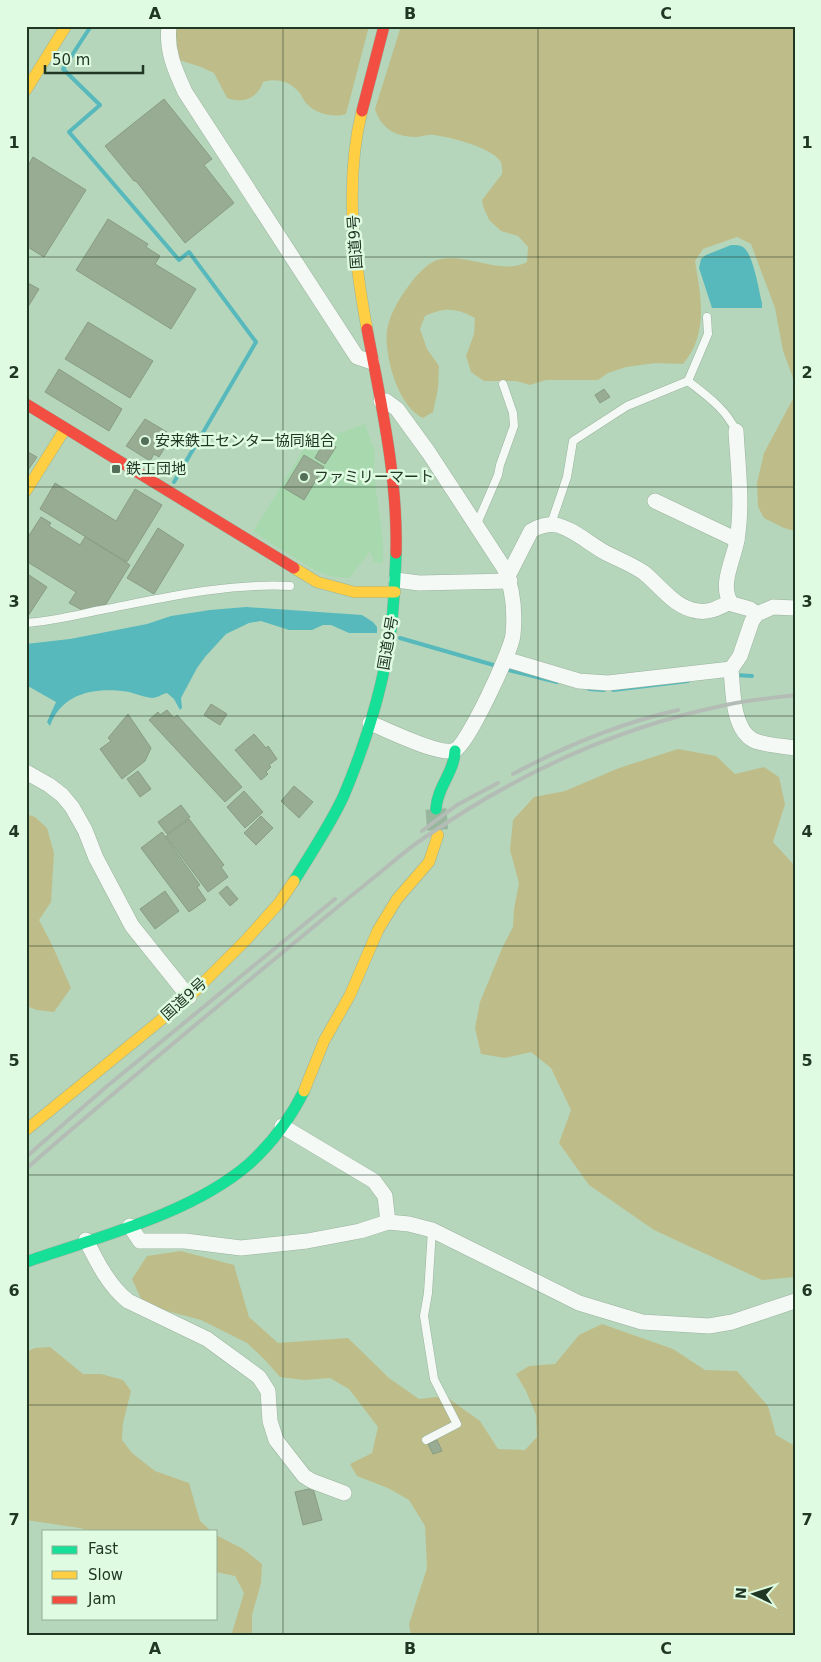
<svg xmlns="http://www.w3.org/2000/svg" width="821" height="1662" font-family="'DejaVu Sans','Noto Sans JP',sans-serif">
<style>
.built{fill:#a7d8ae}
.green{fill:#bebd89}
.water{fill:#57b9bc}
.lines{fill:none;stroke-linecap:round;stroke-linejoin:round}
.stream{stroke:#57b9bc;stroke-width:4}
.building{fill:#97ac92;stroke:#899c85}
.secondary-tunnel{stroke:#98b69d;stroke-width:21;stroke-dasharray:21 11;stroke-linecap:butt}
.lane-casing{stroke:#99b39d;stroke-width:9}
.street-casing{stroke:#99b39d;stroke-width:16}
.fast-casing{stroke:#99b39d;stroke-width:12}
.slow-casing{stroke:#99b39d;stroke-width:12}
.jam-casing{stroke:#99b39d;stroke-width:12}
.lane{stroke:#f4f9f5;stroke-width:8}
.street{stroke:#f4f9f5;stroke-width:15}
.fast{stroke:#16e098;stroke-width:11}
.slow{stroke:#ffcf43;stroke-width:11}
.jam{stroke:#f24e42;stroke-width:11}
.rail{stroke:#b3bcb5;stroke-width:4}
.grid{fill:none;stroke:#203724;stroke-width:1;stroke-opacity:0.55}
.poi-dot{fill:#546f59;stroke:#dffce2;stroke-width:2}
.labels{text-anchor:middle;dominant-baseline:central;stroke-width:5;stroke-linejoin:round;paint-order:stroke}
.street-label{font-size:15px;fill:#203724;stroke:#dffce2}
.poi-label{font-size:15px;fill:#203724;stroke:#dffce2;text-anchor:start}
.neatline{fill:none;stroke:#203724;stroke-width:2}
.grid-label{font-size:16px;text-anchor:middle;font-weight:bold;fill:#203724}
</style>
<rect width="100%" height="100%" fill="#b6d6bb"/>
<!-- built -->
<polygon class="built" points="365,424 375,452 374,475 383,542 383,560 382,564 374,562 370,551 350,578 334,577 316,571 253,532 306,445"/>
<!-- green -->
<g class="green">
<path d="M176,26H369L346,114C334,118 317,114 308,105C304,102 302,96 299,92C289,81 277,78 263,82C258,98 243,104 227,98L214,73L201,67L176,59Z"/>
<path d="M401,26H795V388L792,375L783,351L775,308L751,244L737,237L703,249L695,261C701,297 709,333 683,364L656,363L626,367L608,373L598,380H546L530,385L516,381H484L471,372L466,356L474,334L475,318C456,308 445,307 425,316L420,329L427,349L439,366L438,389L433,412L423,418C398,407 384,356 387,330C390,312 402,294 413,280C419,273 428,263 437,260C467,252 500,276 527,262L528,247L518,236L501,231L489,220L483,206L482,200L502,174C502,170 502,165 501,162C493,148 450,137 434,135C428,134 422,137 416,137C395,137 381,128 375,109Z"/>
<polygon points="795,395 795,531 784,528 764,518 758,507 757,483 764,453"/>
<polygon points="678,749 716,756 735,774 764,767 779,777 785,804 773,842 795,866 795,1277 762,1280 654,1230 589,1185 559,1143 571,1110 551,1068 531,1052 505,1058 481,1054 475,1028 480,1002 503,946 513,927 514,909 519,883 510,850 513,820 534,797 565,791 619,768"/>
<polygon points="26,814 35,817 47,828 54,853 51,902 39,920 53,947 71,988 54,1012 37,1010 26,1006"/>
<polygon points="181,1251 234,1265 249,1317 278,1343 348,1338 389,1378 419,1399 445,1396 480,1421 498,1449 525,1450 537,1437 536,1415 526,1391 516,1374 529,1366 555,1364 579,1335 602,1324 673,1349 705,1370 737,1371 768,1406 776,1435 795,1446 795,1636 411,1636 409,1624 427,1568 425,1526 409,1500 388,1488 357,1476 350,1464 372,1453 378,1427 349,1389 330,1378 304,1380 280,1377 265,1360 247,1343 201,1320 167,1311 142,1301 132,1279 147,1256"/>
<polygon points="50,1347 83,1374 101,1374 123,1380 131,1391 123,1423 122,1440 132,1453 155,1471 189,1483 200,1521 211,1531 89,1531 80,1528 26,1520 26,1352 35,1348"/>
<polygon points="216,1535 243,1549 262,1564 261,1583 252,1615 252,1636 231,1636 244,1593 235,1576 216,1572"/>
</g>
<!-- water -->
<g class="water">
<path d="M731,245C735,245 740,245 743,247C753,253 759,291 762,303V308H712L699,268L701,259L706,255Z"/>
<path d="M246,607L362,615L373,622L377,627V633H349L331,625H323L312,630H289L261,621L249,623L226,634L205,657L197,668L181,698L182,708L180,710L174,699L167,693C161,694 158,698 152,698C144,697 137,694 129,692C97,687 62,692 50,726L47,722L56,702L26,685V644L70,639L147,624L171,616L210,610Z"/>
</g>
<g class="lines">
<!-- stream -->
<g class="stream">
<polyline points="91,26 63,69 100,105 69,132 179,260 189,252 256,342 174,482"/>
<polyline points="400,638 497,666"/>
<polyline points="504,669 557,682"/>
<polyline points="735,675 752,676"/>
<polyline points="589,689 604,690"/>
<polyline points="613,690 688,681"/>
</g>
</g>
<!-- building -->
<g class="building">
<polygon points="164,99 212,159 204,165 234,203 185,243 136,181 134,181 105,146"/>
<polygon points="33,157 86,190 44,257 26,246 26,169"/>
<polygon points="108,219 148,244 146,247 160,256 155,264 196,289 171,329 76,270"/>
<polygon points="26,282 39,289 26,310"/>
<polygon points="88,322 153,361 130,398 65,359"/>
<polygon points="59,369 122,409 109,431 45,392"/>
<polygon points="604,389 610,397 600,403 595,395"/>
<polygon points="145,419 167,432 159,446 164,449 159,457 154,454 150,461 126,446"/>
<polygon points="325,440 336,447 325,464 315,458"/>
<polygon points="26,451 37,457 26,473"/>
<polygon points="304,455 324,467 304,500 284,488"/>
<polygon points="55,483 116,521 135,489 162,505 127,562 40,509"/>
<polygon points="41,517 51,523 49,526 80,545 85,537 130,565 106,604 82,610 69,603 76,592 26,561 26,540"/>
<polygon points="158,528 184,545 154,594 127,578"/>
<polygon points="26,573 47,587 26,619"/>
<polygon points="211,704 227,714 220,725 204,715"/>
<polygon points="167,710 174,718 177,715 242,787 225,802 149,720 158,712 160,715"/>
<polygon points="128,714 151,748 145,761 122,779 100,749 111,741 108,738"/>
<polygon points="254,734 266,748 268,746 277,759 269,765 271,767 266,772 268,774 261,780 235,750"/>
<polygon points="138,771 151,789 140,797 127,779"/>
<polygon points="294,786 313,802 299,818 281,801"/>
<polygon points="244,791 263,812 245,828 227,807"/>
<polygon points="181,805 190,817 167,834 158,822"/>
<polygon points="261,816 273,828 256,845 244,833"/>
<polygon points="189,819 224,865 221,867 228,877 208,892 166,836"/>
<polygon points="162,832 200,885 197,887 206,900 189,912 141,848"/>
<polygon points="227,886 238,899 230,906 219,893"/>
<polygon points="165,891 179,911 155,929 140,909"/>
<polygon points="437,1440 442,1451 433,1454 428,1444"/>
<polygon points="313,1488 322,1520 303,1525 295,1492"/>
</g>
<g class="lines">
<!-- secondary-tunnel -->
<polyline class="secondary-tunnel" points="436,809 438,835"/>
<defs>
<g id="lane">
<polyline points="688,381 708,334 707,317"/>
<path d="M553,524V518L567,477L573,441L627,406L688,381C707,396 726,409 736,431"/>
<polyline points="476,526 498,475 500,465 514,426 513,413 503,384"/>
<path d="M26,623C52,621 76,615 101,610C163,598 226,583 290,586"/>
<polyline points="426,1440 457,1424 434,1379 424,1316 428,1293 432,1230"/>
</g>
<g id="street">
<path d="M169,26C166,51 175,70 185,92L357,357L372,362"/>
<path d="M736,431C738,467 743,504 737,540C734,559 718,587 732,604L750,609L757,614"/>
<polyline points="655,501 737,540"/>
<path d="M508,576L531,531C537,527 549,523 556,525C572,528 591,545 606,553C618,559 631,564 643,572C661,586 674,608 698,611C710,613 720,607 730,602"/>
<polyline points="396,580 419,583 510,581"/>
<path d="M795,608L773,607L757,614L752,621L740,656L731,669C733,690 732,728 753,740C763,745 783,746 795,748"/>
<polyline points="505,659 579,681 608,683 731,669"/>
<path d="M370,723C386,729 441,757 455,750C468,744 511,651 513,635C515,613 513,588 504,568L429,453L397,409L386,401H381"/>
<polyline points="26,772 49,785 62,795 72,807 85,830 96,858 132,926 189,997"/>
<polyline points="282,1126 374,1181 385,1196 388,1222"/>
<polyline points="130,1226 140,1241 185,1241 241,1248 307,1241 360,1231 388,1222 409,1224 432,1230 579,1303 642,1322 709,1326 732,1322 795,1301"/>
<path d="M86,1240C97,1262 109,1286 128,1301L207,1339L259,1377L268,1391L270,1421L276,1440L304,1476L312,1481L344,1493"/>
</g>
<g id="fast">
<path d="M436,809C437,787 454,773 455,751"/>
<path d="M294,881C310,855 332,822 344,795C365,745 382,691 390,637C394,609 395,581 396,553"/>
<path d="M26,1262C98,1237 191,1214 249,1164C271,1144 291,1117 304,1091"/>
</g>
<g id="slow">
<polyline points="26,90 66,26"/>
<path d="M362,111C344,182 354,258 367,329"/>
<polyline points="26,491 65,429"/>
<polyline points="294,568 317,582 354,592 395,592"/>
<polyline points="304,1091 324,1041 350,995 378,930 397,899 429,862 438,835"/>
<polyline points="26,1130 189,997 246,940 279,903 294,881"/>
</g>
<g id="jam">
<polyline points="362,111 384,26"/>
<path d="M367,329C381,403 398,478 396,553"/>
<polyline points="26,404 294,568"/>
</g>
</defs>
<!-- lane casing -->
<use href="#lane" class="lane-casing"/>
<!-- street casing -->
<use href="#street" class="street-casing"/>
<!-- fast casing -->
<use href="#fast" class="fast-casing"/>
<!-- slow casing -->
<use href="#slow" class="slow-casing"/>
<!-- jam casing -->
<use href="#jam" class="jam-casing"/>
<!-- lane -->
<use href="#lane" class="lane"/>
<!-- street -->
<use href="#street" class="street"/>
<!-- fast -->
<use href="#fast" class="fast"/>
<!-- slow -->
<use href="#slow" class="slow"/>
<!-- jam -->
<use href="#jam" class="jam"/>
<!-- rail -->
<g class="rail">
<path d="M513,774C565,746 621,723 678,710"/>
<polyline points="422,831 457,805 498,783"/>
<polyline points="26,1157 106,1087 335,899"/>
<path d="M26,1169C102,1102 181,1037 259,972C298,940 337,907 377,875C392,863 407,849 424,838C515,775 617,727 726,705C749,700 772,698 795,695"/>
</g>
</g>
<!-- grid -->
<path class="grid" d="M283,26V1636M538,26V1636M26,257H795M26,487H795M26,716H795M26,946H795M26,1175H795M26,1405H795"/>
<!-- markers -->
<g class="poi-dot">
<circle cx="145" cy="441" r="5"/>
<rect x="111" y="464" width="10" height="10" rx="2.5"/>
<circle cx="304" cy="477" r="5"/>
</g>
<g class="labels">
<!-- street labels -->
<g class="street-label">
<text transform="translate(355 242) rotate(-94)">国道9号</text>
<text transform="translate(388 643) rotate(-80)">国道9号</text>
<text transform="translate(184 999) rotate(-42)">国道9号</text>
</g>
<!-- poi labels -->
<g class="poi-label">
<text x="155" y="441">安来鉄工センター協同組合</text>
<text x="126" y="469">鉄工団地</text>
<text x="314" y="477">ファミリーマート</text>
</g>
</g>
<!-- border -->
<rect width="821" height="1662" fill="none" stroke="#dffce2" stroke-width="55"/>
<!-- legend -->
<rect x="42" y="1530" width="175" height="90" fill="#dffce2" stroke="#93ad96"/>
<rect x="52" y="1546" width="25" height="8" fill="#16e098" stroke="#93ad96"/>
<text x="88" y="1554" font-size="15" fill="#203724">Fast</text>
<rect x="52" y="1571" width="25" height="8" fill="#ffcf43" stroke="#93ad96"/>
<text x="88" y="1580" font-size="15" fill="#203724">Slow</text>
<rect x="52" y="1596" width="25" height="8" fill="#f24e42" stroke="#93ad96"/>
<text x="88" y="1604" font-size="15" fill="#203724">Jam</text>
<!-- north arrow -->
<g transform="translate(754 1594) rotate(274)" stroke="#dffce2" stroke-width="4" paint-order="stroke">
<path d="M0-4L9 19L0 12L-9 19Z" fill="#203724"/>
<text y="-8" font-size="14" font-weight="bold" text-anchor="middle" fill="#203724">N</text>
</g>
<!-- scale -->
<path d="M45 65v8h98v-8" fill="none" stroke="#203724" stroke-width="2.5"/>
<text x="52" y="65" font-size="15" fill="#203724" stroke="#dffce2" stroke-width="4" paint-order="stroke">50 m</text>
<rect x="28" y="28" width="766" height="1606" class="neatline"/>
<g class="grid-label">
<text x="155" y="19">A</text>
<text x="410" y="19">B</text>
<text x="666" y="19">C</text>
<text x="14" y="148">1</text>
<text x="807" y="148">1</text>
<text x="14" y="378">2</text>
<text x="807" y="378">2</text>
<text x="14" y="607">3</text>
<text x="807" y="607">3</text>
<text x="14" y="837">4</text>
<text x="807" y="837">4</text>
<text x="14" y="1066">5</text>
<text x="807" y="1066">5</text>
<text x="14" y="1296">6</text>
<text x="807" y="1296">6</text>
<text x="14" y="1525">7</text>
<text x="807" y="1525">7</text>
<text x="155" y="1654">A</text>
<text x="410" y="1654">B</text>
<text x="666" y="1654">C</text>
</g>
</svg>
